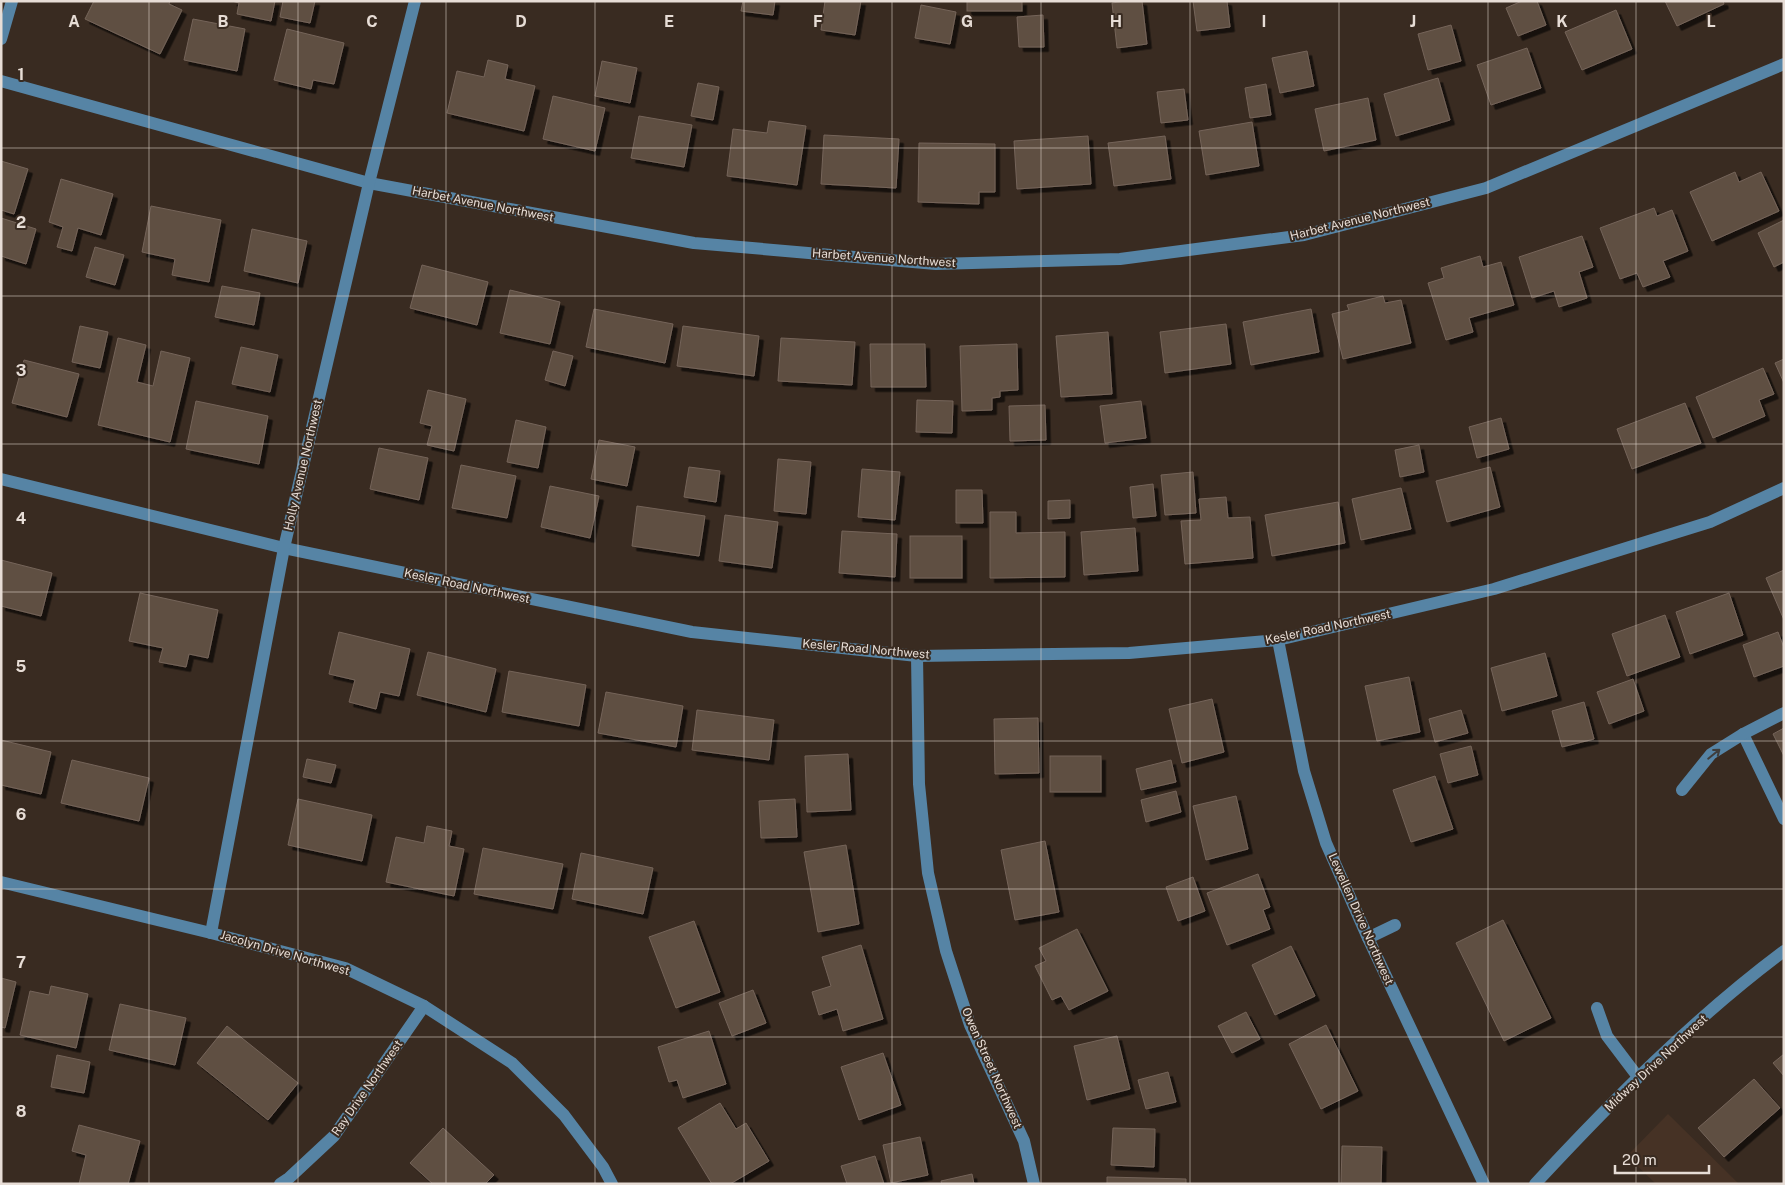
<svg xmlns="http://www.w3.org/2000/svg" width="1785" height="1185" font-family="'Public Sans',sans-serif">
<style>
.built{fill:#463225}
.building{fill:#5e4f43;stroke:#756459;filter:url(#shadow)}
.lines{fill:none;stroke-linecap:round;stroke-linejoin:round}
.minor{stroke:#5684a5;stroke-width:12}
.oneway{stroke:#3f3d3b}
.grid{fill:none;stroke:#e7ddd6;stroke-width:1;stroke-opacity:0.55}
.labels{text-anchor:middle;dominant-baseline:central;stroke-width:4;stroke-linejoin:round;paint-order:stroke}
.street-label{font-size:12px;fill:#e7ddd6;stroke:#392b21}
.grid-label{font-size:16px;text-anchor:middle;font-weight:bold;fill:#e7ddd6;stroke:#392b21;stroke-width:4;stroke-linejoin:round;paint-order:stroke}
</style>
<defs>
<filter id="shadow"><feDropShadow dx="4.5" dy="4.5" stdDeviation="0" flood-color="#0009"/></filter>
</defs>
<rect width="100%" height="100%" fill="#392b21"/>
<!-- built -->
<polygon class="built" points="1668,1114 1739,1184 1656,1184 1627,1156"/>
<!-- building -->
<g class="building">
<polygon points="94,1 170,1 169,4 182,10 160,54 85,19"/>
<polygon points="232,1 275,1 271,21 237,14 239,3"/>
<polygon points="283,1 315,1 310,23 280,17"/>
<polygon points="743,1 775,1 773,15 741,11"/>
<polygon points="825,1 861,1 855,35 821,30"/>
<rect x="967" y="1" width="55" height="10"/>
<polygon points="1126,1 1142,1 1147,44 1117,48 1112,3"/>
<polygon points="1193,1 1227,1 1230,27 1197,31"/>
<polygon points="1522,1 1537,1 1546,25 1518,36 1506,8"/>
<polygon points="1665,1 1723,1 1724,4 1677,26"/>
<polygon points="921,5 956,12 950,44 915,38"/>
<polygon points="1616,10 1632,49 1582,70 1565,32"/>
<polygon points="1043,15 1044,47 1019,47 1017,17"/>
<polygon points="193,19 245,29 237,71 184,60"/>
<polygon points="1451,25 1461,61 1428,70 1418,34"/>
<polygon points="287,29 344,43 334,84 313,80 311,89 274,80"/>
<polygon points="1527,48 1541,88 1491,105 1477,65"/>
<polygon points="1307,51 1314,86 1280,93 1272,58"/>
<polygon points="488,60 508,65 505,79 535,86 524,131 447,113 457,71 484,77"/>
<polygon points="602,61 637,68 630,103 595,96"/>
<polygon points="1438,78 1450,120 1396,136 1384,94"/>
<polygon points="698,83 719,87 713,120 691,116"/>
<polygon points="1266,84 1271,115 1250,118 1245,88"/>
<polygon points="1184,89 1188,120 1161,123 1157,92"/>
<polygon points="553,96 605,108 595,151 543,139"/>
<polygon points="1368,98 1376,140 1324,151 1315,109"/>
<polygon points="639,116 692,125 684,167 631,158"/>
<polygon points="769,121 806,126 797,185 727,176 733,129 767,133"/>
<polygon points="1252,122 1259,166 1206,175 1199,131"/>
<polygon points="824,135 899,139 896,188 821,184"/>
<polygon points="1088,136 1091,184 1017,189 1014,141"/>
<polygon points="1165,136 1171,179 1114,186 1108,143"/>
<polygon points="919,143 995,144 995,192 979,192 979,204 918,202"/>
<polygon points="1,161 28,169 14,214 1,210"/>
<polygon points="1735,172 1739,182 1761,172 1779,211 1712,241 1690,192"/>
<polygon points="61,179 113,194 101,235 78,228 72,251 57,247 63,227 49,222"/>
<polygon points="151,206 221,220 209,282 172,275 175,259 142,252"/>
<polygon points="1654,208 1657,216 1672,210 1688,251 1663,261 1670,277 1643,287 1637,273 1620,279 1600,228"/>
<polygon points="1,218 36,229 26,264 1,256"/>
<polygon points="1784,220 1784,262 1774,267 1758,233"/>
<polygon points="252,229 307,241 298,283 244,271"/>
<polygon points="1582,236 1593,267 1579,272 1587,298 1559,307 1554,291 1532,298 1519,257"/>
<polygon points="95,247 124,255 115,285 86,277"/>
<polygon points="1480,256 1483,267 1501,262 1514,305 1469,318 1473,332 1446,340 1428,283 1444,278 1441,268"/>
<polygon points="422,265 488,282 477,325 410,308"/>
<polygon points="222,286 260,293 254,325 215,317"/>
<polygon points="510,290 560,302 550,344 500,333"/>
<polygon points="1383,296 1385,303 1401,300 1411,343 1343,359 1332,314 1349,310 1347,305"/>
<polygon points="594,309 673,324 665,363 586,347"/>
<polygon points="1311,309 1319,352 1251,365 1243,322"/>
<polygon points="1226,324 1231,364 1165,373 1160,332"/>
<polygon points="80,326 108,332 100,368 72,362"/>
<polygon points="683,326 759,336 754,376 677,366"/>
<polygon points="1108,332 1112,394 1061,397 1056,336"/>
<polygon points="118,338 146,345 137,382 153,386 161,351 190,358 170,442 98,425"/>
<polygon points="781,338 855,342 852,385 778,381"/>
<polygon points="870,344 925,344 926,387 871,387"/>
<polygon points="1017,344 1018,390 1000,391 1000,397 992,398 992,410 962,411 960,346"/>
<polygon points="241,347 278,355 270,392 232,384"/>
<polygon points="553,351 573,356 565,386 545,380"/>
<polygon points="1784,359 1784,383 1775,363"/>
<polygon points="24,360 79,374 67,417 12,403"/>
<polygon points="1763,368 1774,394 1759,400 1765,416 1713,438 1696,397"/>
<polygon points="428,390 466,399 454,451 427,445 432,426 420,423"/>
<polygon points="917,400 953,401 952,433 916,432"/>
<polygon points="196,401 268,416 259,464 186,449"/>
<polygon points="1141,401 1146,438 1105,443 1100,406"/>
<polygon points="1685,403 1701,443 1632,469 1617,429"/>
<polygon points="1045,405 1046,440 1010,441 1009,406"/>
<polygon points="1501,418 1509,449 1477,458 1469,427"/>
<polygon points="516,420 546,427 538,468 507,462"/>
<polygon points="599,440 635,447 627,486 591,479"/>
<polygon points="1419,445 1424,472 1400,477 1395,450"/>
<polygon points="379,448 428,458 419,500 370,489"/>
<polygon points="778,459 811,462 806,514 774,511"/>
<polygon points="461,465 516,476 507,518 452,508"/>
<polygon points="689,467 720,471 716,502 684,497"/>
<polygon points="1490,467 1500,507 1447,522 1436,481"/>
<polygon points="862,469 900,472 895,520 858,517"/>
<polygon points="1193,472 1196,513 1165,515 1161,475"/>
<polygon points="1153,484 1156,516 1133,518 1130,487"/>
<polygon points="550,486 599,496 590,538 541,527"/>
<polygon points="1401,488 1411,529 1361,540 1352,499"/>
<polygon points="956,490 982,490 983,523 956,523"/>
<polygon points="1226,497 1228,518 1250,517 1253,558 1185,564 1181,521 1201,520 1199,499"/>
<polygon points="1070,500 1070,518 1048,519 1048,501"/>
<polygon points="1338,502 1345,543 1272,556 1265,515"/>
<polygon points="637,506 705,516 699,556 632,546"/>
<polygon points="990,512 1016,512 1016,533 1065,532 1065,577 990,578"/>
<polygon points="725,515 778,522 772,568 719,561"/>
<polygon points="1135,528 1138,571 1084,575 1081,532"/>
<polygon points="842,531 897,534 895,577 839,573"/>
<rect x="910" y="536" width="52" height="42"/>
<polygon points="1,560 52,573 41,616 1,606"/>
<polygon points="1784,570 1784,620 1766,578"/>
<polygon points="140,593 218,610 208,658 189,654 186,667 159,662 163,648 129,641"/>
<polygon points="1729,593 1743,635 1690,654 1676,612"/>
<polygon points="1665,615 1680,657 1627,676 1612,634"/>
<polygon points="339,632 410,649 399,696 380,692 376,709 349,702 355,680 329,674"/>
<polygon points="1778,632 1784,648 1784,666 1754,677 1743,645"/>
<polygon points="428,652 496,669 486,712 417,695"/>
<polygon points="1545,653 1557,696 1502,711 1491,668"/>
<polygon points="509,671 586,685 579,726 502,712"/>
<polygon points="1409,677 1420,732 1377,741 1365,686"/>
<polygon points="1633,679 1644,711 1609,724 1597,692"/>
<polygon points="606,692 683,706 676,747 598,733"/>
<polygon points="1212,699 1224,752 1182,763 1169,709"/>
<polygon points="1584,702 1594,739 1562,747 1552,711"/>
<polygon points="697,710 774,720 769,760 692,750"/>
<polygon points="1461,710 1468,733 1435,742 1429,719"/>
<polygon points="1038,718 1039,773 995,774 994,719"/>
<polygon points="1784,728 1784,756 1773,734"/>
<polygon points="1,740 51,752 41,794 1,785"/>
<polygon points="1471,746 1478,775 1448,783 1440,754"/>
<polygon points="848,754 851,810 807,812 805,756"/>
<rect x="1050" y="756" width="51" height="36"/>
<polygon points="307,759 336,765 331,783 303,777"/>
<polygon points="72,760 149,778 139,821 61,803"/>
<polygon points="1171,760 1176,782 1141,790 1136,769"/>
<polygon points="1435,776 1453,829 1411,842 1393,790"/>
<polygon points="1176,791 1181,812 1146,822 1141,800"/>
<polygon points="1236,796 1248,849 1206,860 1193,806"/>
<polygon points="298,799 372,815 362,861 288,845"/>
<polygon points="795,799 797,837 761,838 759,801"/>
<polygon points="427,826 452,831 449,846 464,849 454,896 386,882 396,837 424,843"/>
<polygon points="1045,841 1059,912 1015,920 1001,850"/>
<polygon points="846,845 859,924 818,932 804,852"/>
<polygon points="483,848 563,864 553,909 474,894"/>
<polygon points="581,853 653,868 643,914 572,899"/>
<polygon points="1258,874 1270,907 1263,910 1270,929 1227,945 1207,893"/>
<polygon points="1193,877 1205,911 1178,921 1166,887"/>
<polygon points="1503,920 1551,1018 1504,1041 1456,943"/>
<polygon points="694,921 720,992 676,1008 649,937"/>
<polygon points="1077,929 1108,991 1069,1010 1061,996 1052,1000 1035,966 1046,961 1039,948"/>
<polygon points="861,945 883,1019 843,1031 837,1009 819,1015 812,992 831,986 822,957"/>
<polygon points="1291,946 1315,996 1275,1015 1252,965"/>
<polygon points="1,978 16,982 5,1028 1,1027"/>
<polygon points="51,986 88,994 76,1048 20,1035 30,991 49,995"/>
<polygon points="753,990 766,1023 732,1036 719,1003"/>
<polygon points="120,1004 186,1018 175,1065 109,1050"/>
<polygon points="1246,1012 1260,1039 1232,1053 1218,1026"/>
<polygon points="1326,1025 1358,1091 1321,1109 1289,1044"/>
<polygon points="227,1026 298,1083 268,1120 197,1063"/>
<polygon points="709,1031 726,1084 683,1098 677,1080 669,1082 658,1047"/>
<polygon points="1117,1036 1130,1089 1087,1100 1074,1046"/>
<polygon points="883,1053 901,1105 859,1120 841,1067"/>
<polygon points="1784,1054 1784,1076 1773,1063"/>
<polygon points="57,1055 90,1062 84,1093 51,1087"/>
<polygon points="1168,1072 1176,1102 1146,1109 1138,1080"/>
<polygon points="1754,1079 1780,1108 1724,1157 1698,1128"/>
<polygon points="720,1103 736,1129 746,1123 769,1161 730,1184 712,1184 678,1128"/>
<polygon points="79,1125 140,1141 128,1184 79,1184 86,1155 72,1151"/>
<polygon points="443,1128 494,1175 485,1184 433,1184 410,1163"/>
<polygon points="1113,1128 1155,1129 1154,1167 1111,1165"/>
<polygon points="920,1137 928,1175 891,1183 883,1145"/>
<polygon points="1342,1146 1382,1147 1381,1184 1341,1184"/>
<polygon points="875,1156 884,1184 847,1184 841,1166"/>
<polygon points="972,1174 974,1184 942,1184 941,1181"/>
<polygon points="1107,1177 1186,1179 1186,1184 1107,1184"/>
</g>
<g class="lines">
<!-- minor -->
<g class="minor">
<polyline points="1,39 12,1"/>
<polyline points="1,81 369,183 694,243 936,264 1120,259 1304,235 1486,188 1784,64"/>
<polyline points="1,479 284,548 692,632 917,656 1129,653 1278,640 1494,589 1710,522 1784,488"/>
<polyline points="1278,640 1304,771 1326,843 1368,938 1484,1184"/>
<polyline points="917,656 919,784 928,873 946,951 970,1025 1024,1141 1034,1184"/>
<polyline points="1743,734 1784,819"/>
<polyline points="1682,790 1711,754 1743,734 1784,713"/>
<polyline points="1,882 211,933 345,968 424,1006 512,1063 564,1115 603,1167 612,1184"/>
<polyline points="211,933 284,548 369,183 415,1"/>
<polyline points="1368,938 1395,925"/>
<polyline points="1597,1008 1607,1036 1638,1077"/>
<polyline points="280,1184 289,1178 334,1136 424,1006"/>
<path d="M1535,1184C1612,1101 1693,1019 1784,951"/>
</g>
</g>
<!-- one-way arrows -->
<defs><path id="oneway-shaft" d="M-6 0H5M1.5-3L5.5 0L1.5 3" fill="none" stroke-width="1.6" stroke-linecap="round" stroke-linejoin="round" transform="scale(1.25)"/></defs>
<use class="oneway" href="#oneway-shaft" transform="translate(1714 754) rotate(-39)"/>
<!-- grid -->
<path class="grid" d="M149,1V1184M298,1V1184M446,1V1184M595,1V1184M744,1V1184M892,1V1184M1041,1V1184M1190,1V1184M1339,1V1184M1488,1V1184M1636,1V1184M1,148H1784M1,296H1784M1,444H1784M1,592H1784M1,741H1784M1,889H1784M1,1037H1784"/>
<g class="labels">
<!-- street labels -->
<g class="street-label">
<text transform="translate(483 204) rotate(11)">Harbet Avenue Northwest</text>
<text transform="translate(1360 219) rotate(-14)">Harbet Avenue Northwest</text>
<text transform="translate(884 258) rotate(4)">Harbet Avenue Northwest</text>
<text transform="translate(303 465) rotate(-77)">Holly Avenue Northwest</text>
<text transform="translate(467 586) rotate(12)">Kesler Road Northwest</text>
<text transform="translate(1328 627) rotate(-12)">Kesler Road Northwest</text>
<text transform="translate(866 649) rotate(5)">Kesler Road Northwest</text>
<text transform="translate(1361 919) rotate(66)">Lewellen Drive Northwest</text>
<text transform="translate(285 953) rotate(16)">Jacolyn Drive Northwest</text>
<text transform="translate(1656 1063) rotate(-43)">Midway Drive Northwest</text>
<text transform="translate(992 1068) rotate(66)">Owen Street Northwest</text>
<text transform="translate(367 1088) rotate(-55)">Ray Drive Northwest</text>
</g>
</g>
<g class="grid-label">
<text x="74" y="27">A</text>
<text x="223" y="27">B</text>
<text x="372" y="27">C</text>
<text x="521" y="27">D</text>
<text x="669" y="27">E</text>
<text x="818" y="27">F</text>
<text x="967" y="27">G</text>
<text x="1116" y="27">H</text>
<text x="1264" y="27">I</text>
<text x="1413" y="27">J</text>
<text x="1562" y="27">K</text>
<text x="1711" y="27">L</text>
<text x="21" y="80">1</text>
<text x="21" y="228">2</text>
<text x="21" y="376">3</text>
<text x="21" y="524">4</text>
<text x="21" y="672">5</text>
<text x="21" y="820">6</text>
<text x="21" y="968">7</text>
<text x="21" y="1117">8</text>
</g>
<!-- border -->
<rect width="1785" height="1185" fill="none" stroke="#e7ddd6" stroke-width="5"/>
<!-- scale -->
<path d="M1615 1165v8h94v-8" fill="none" stroke="#e7ddd6" stroke-width="2.5"/>
<text x="1622" y="1165" font-size="15" fill="#e7ddd6" stroke="#392b21" stroke-width="4" paint-order="stroke">20 m</text>
</svg>
